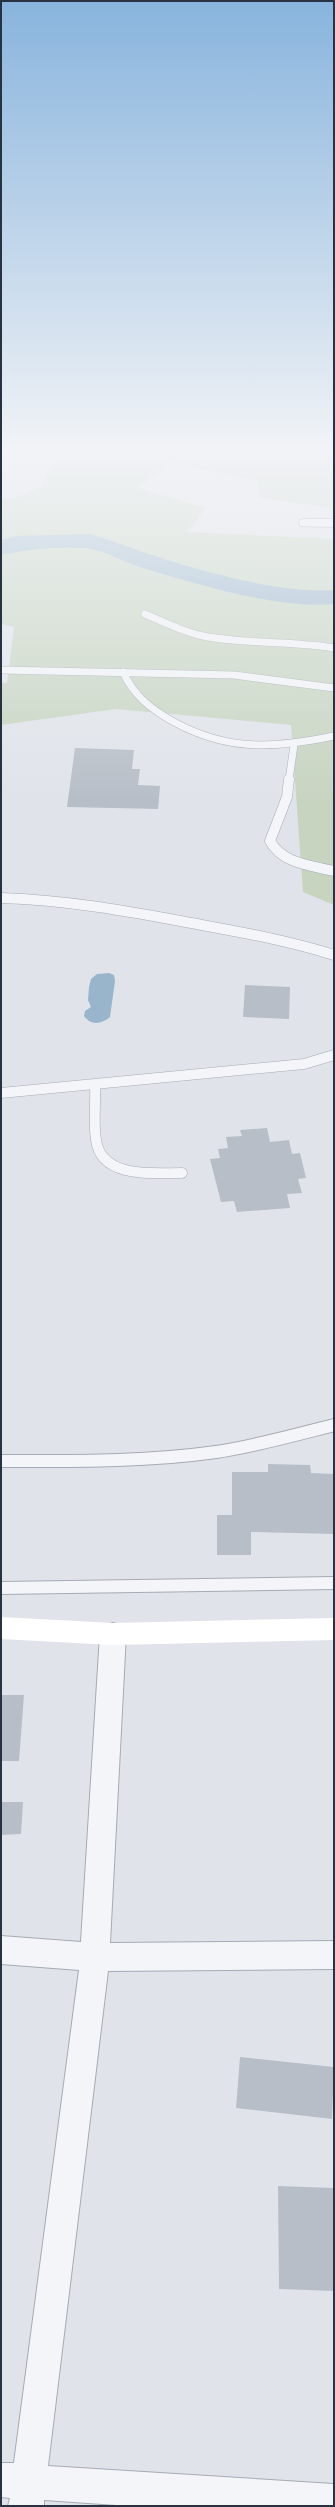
<svg xmlns="http://www.w3.org/2000/svg" width="335" height="2507" font-family="'Archivo Narrow',sans-serif">
<style>
.green{fill:#c7d4c0}
.water{fill:#98b5cc}
.lines{fill:none;stroke-linecap:round;stroke-linejoin:round}
.river{fill:#98b5cc;fill-rule:evenodd}
.building{fill:#b7bec7}
.lane-far2-casing{stroke:#a5abb4;stroke-width:8}
.lane-far1-casing{stroke:#a5abb4;stroke-width:11}
.lane-casing{stroke:#a5abb4;stroke-width:14}
.street-casing{stroke:#a5abb4;stroke-width:2}
.lane-far2{stroke:#f3f5f8;stroke-width:7}
.lane-far1{stroke:#f3f5f8;stroke-width:10}
.lane{stroke:#f3f5f8;stroke-width:12}
.street{fill:#f3f5f8;fill-rule:evenodd}
.secondary{fill:#fff;fill-rule:evenodd}
</style>
<rect width="100%" height="100%" fill="#e0e4ea"/>
<!-- green -->
<polygon class="green" points="59,451 296,451 334,459 334,508 260,498 257,481 170,463 138,488 206,508 187,532 334,539 334,905 303,892 291,725 116,709 1,725 1,683 7,683 14,627 1,624 1,498 12,499 41,487"/>
<!-- water -->
<path class="water" d="M109,973L114,975L115,981L110,1017C102,1024 91,1026 84,1016L85,1011L91,1007L88,1000L89,987L91,979L97,974Z"/>
<g class="lines">
<!-- river -->
<path class="river" d="M89,534C112,540 133,549 155,556C204,572 283,594 334,590V604C276,609 197,584 140,567C123,562 104,550 86,548C58,546 27,549 1,555V540L17,536Z"/>
</g>
<!-- building -->
<g class="building">
<polygon points="75,748 134,750 132,769 140,769 138,785 160,786 158,809 67,807"/>
<polygon points="245,985 290,987 289,1019 243,1017"/>
<polygon points="267,1128 270,1142 289,1140 292,1154 300,1153 306,1178 298,1179 302,1193 287,1194 290,1208 237,1212 234,1201 221,1202 210,1159 220,1158 218,1149 228,1148 226,1137 242,1136 240,1130"/>
<polygon points="268,1464 310,1465 311,1473 334,1474 334,1534 251,1532 251,1555 217,1555 217,1515 232,1515 232,1472 268,1472"/>
<polygon points="1,1695 24,1695 19,1761 1,1761"/>
<polygon points="1,1802 23,1802 21,1834 1,1835"/>
<polygon points="240,2057 334,2067 332,2119 236,2108"/>
<polygon points="278,2186 334,2188 334,2291 279,2289"/>
</g>
<g class="lines">
<defs>
<g id="lane-far2">
<path d="M145,614C166,623 186,633 208,637C250,644 292,641 334,648"/>
<polyline points="1,670 234,675 334,688"/>
<path d="M123,672C134,696 152,710 174,722C229,752 275,748 334,736"/>
<polyline points="289,780 294,745"/>
</g>
<g id="lane-far1">
<path d="M289,779L287,797L270,841C283,864 310,865 334,871"/>
<path d="M1,898C66,900 128,911 191,923C239,932 287,940 334,955"/>
<path d="M95,1085C96,1103 93,1122 96,1140C101,1179 154,1173 182,1173"/>
<polyline points="1,1093 304,1064 334,1055"/>
</g>
<g id="lane">
<path d="M1,1461C73,1461 145,1462 216,1452C256,1446 295,1435 334,1425"/>
<polyline points="1,1588 334,1583"/>
</g>
<g id="street">
<polygon points="305,519 334,519 334,527 300,526 299,523 300,520"/>
<polygon points="113,1623 122,1626 126,1634 110,1943 334,1941 334,1969 108,1971 48,2466 334,2484 334,2506 131,2506 44,2500 44,2506 8,2506 10,2498 1,2497 1,2463 14,2463 79,1970 1,1964 1,1936 81,1942 100,1634 104,1626"/>
</g>
</defs>
<!-- lane-far2 casing -->
<use href="#lane-far2" class="lane-far2-casing"/>
<!-- lane-far1 casing -->
<use href="#lane-far1" class="lane-far1-casing"/>
<!-- lane casing -->
<use href="#lane" class="lane-casing"/>
<!-- street casing -->
<use href="#street" class="street-casing"/>
<!-- lane-far2 -->
<use href="#lane-far2" class="lane-far2"/>
<!-- lane-far1 -->
<use href="#lane-far1" class="lane-far1"/>
<!-- lane -->
<use href="#lane" class="lane"/>
<!-- street -->
<use href="#street" class="street"/>
<!-- secondary -->
<polygon class="secondary" points="1,1617 113,1623 334,1618 334,1640 113,1645 1,1639"/>
</g>
<!-- sky -->
<linearGradient id="sky" x2="0" y2="1"><stop stop-color="#88b4dd"/><stop offset="0.56" stop-color="#f1f3f6"/><stop offset="1" stop-color="#f1f3f6" stop-opacity="0"/></linearGradient>
<rect width="335" height="802" fill="url(#sky)"/>
<!-- border -->
<rect width="335" height="2507" fill="none" stroke="#273342" stroke-width="4"/>
</svg>
